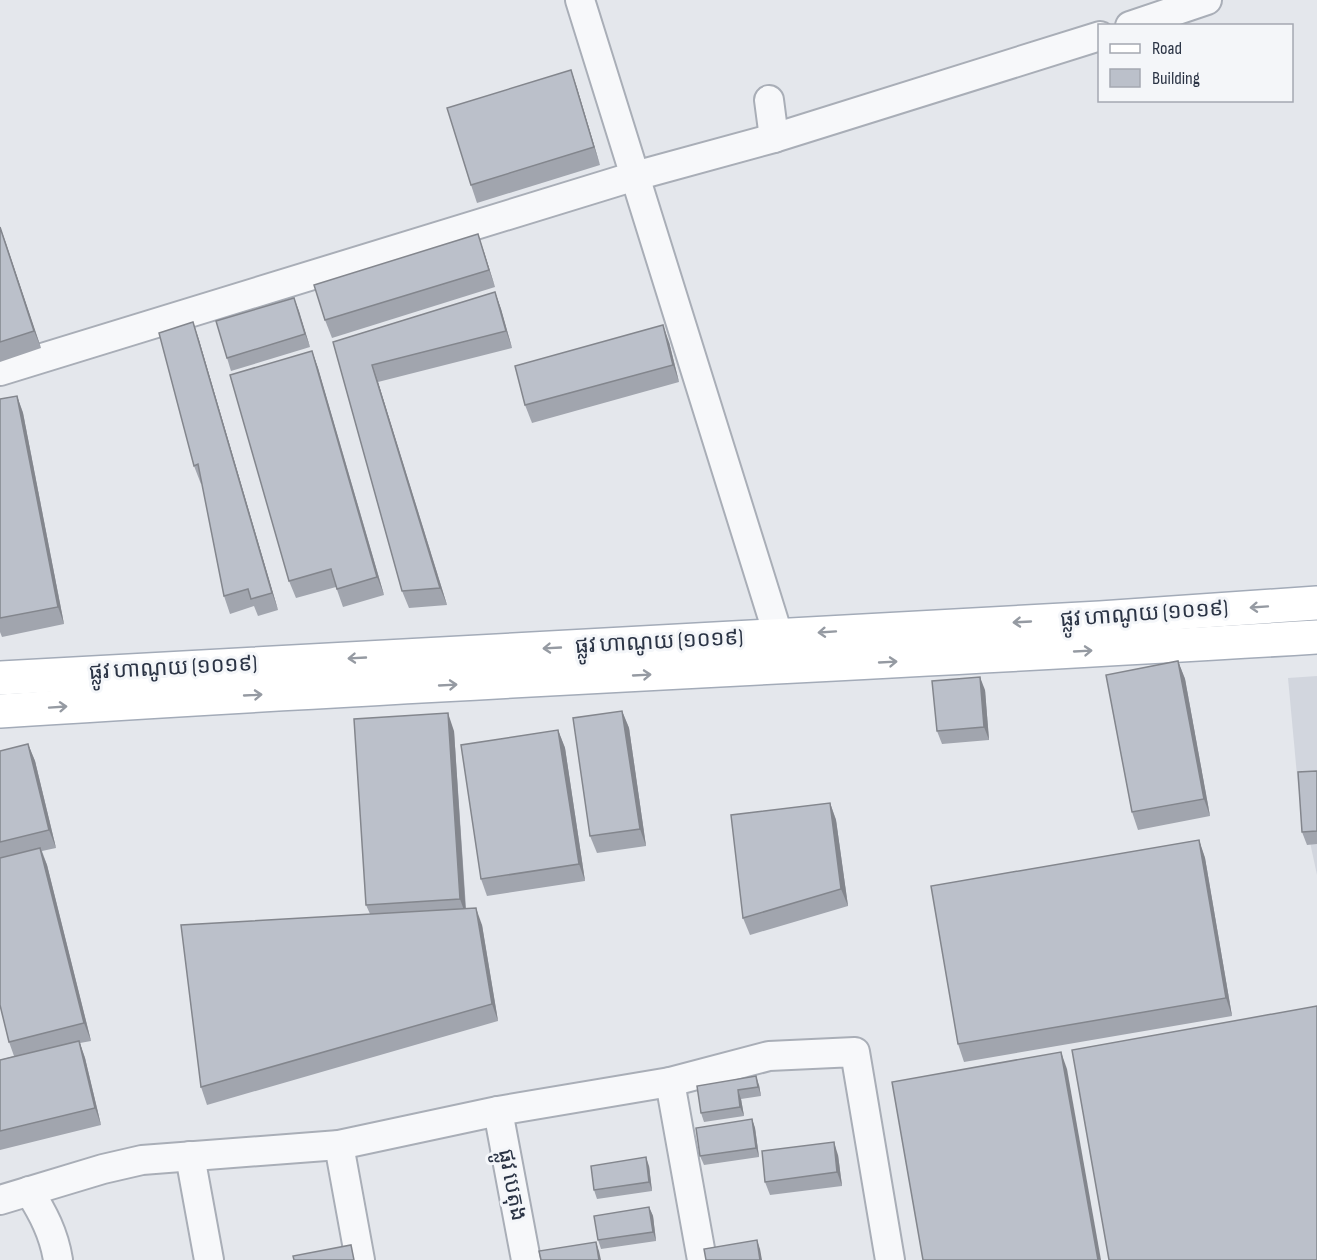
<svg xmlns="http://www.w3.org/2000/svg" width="1317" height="1260" font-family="'Sofia Sans Condensed','Noto Sans Khmer',sans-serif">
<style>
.built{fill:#d2d6de}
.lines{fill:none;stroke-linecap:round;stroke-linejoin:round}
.minor-casing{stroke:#a9aeb7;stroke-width:32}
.major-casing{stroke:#a3abb8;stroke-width:36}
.minor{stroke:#f7f8fa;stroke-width:28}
.major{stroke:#fff;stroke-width:33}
.wall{fill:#a1a5ae}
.shaded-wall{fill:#83868d}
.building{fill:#bbc0ca;stroke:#83868d;stroke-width:1.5}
.oneway{stroke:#959aa2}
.labels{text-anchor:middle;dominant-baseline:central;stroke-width:6;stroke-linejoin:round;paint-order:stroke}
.street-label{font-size:22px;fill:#2b3445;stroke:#f4f6f9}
</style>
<rect width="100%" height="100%" fill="#e4e7ec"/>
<!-- built -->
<polygon class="built" points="1317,676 1317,875 1298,786 1288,678"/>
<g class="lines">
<defs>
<g id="minor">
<polyline points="580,0 785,657"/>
<polyline points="1130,26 1207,0"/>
<polyline points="769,100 774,138"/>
<polyline points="0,371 635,176 774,138 1100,36"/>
<polyline points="670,1082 702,1260"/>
<polyline points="498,1111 526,1260"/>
<polyline points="339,1145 360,1260"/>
<polyline points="190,1156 209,1260"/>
<path d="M29,1191C43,1213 54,1234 58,1260"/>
<polyline points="0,1200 103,1169 142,1160 339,1145 498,1111 670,1082 769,1056 855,1052 890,1260"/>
</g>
<g id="major">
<polyline points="0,678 1100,618 1317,603"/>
<path d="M0,711C439,682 878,664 1317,637"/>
</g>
</defs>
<!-- minor casing -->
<use href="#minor" class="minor-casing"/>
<!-- major casing -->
<use href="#major" class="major-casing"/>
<!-- minor -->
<use href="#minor" class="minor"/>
<!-- major -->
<use href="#major" class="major"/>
</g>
<!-- wall -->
<g class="wall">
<polygon points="571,70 577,88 600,165 477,203 471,185"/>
<polygon points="0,227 41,348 0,362"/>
<polygon points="484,252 495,287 332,338 325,320"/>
<polygon points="495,292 501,309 512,348 378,382 447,605 409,608 402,591 333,342"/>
<polygon points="294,298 310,347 231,371 227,358"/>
<polygon points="193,322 199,340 278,610 258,616 254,606 230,614 224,596 202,483 201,484 194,466"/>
<polygon points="669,342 679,382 532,423 525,405"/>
<polygon points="312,351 318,368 384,595 343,607 336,587 296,598 289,581"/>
<polygon points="17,396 23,413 64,624 2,637 0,632 0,399"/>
<polygon points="1178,661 1185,679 1210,816 1138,830 1132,812"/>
<polygon points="985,690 989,740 942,744 937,731"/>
<polygon points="622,711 629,728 646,846 597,853 590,836"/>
<polygon points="558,730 565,748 585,881 487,896 481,879"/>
<polygon points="454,731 466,908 482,925 498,1021 207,1105 201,1087 370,914 366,905"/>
<polygon points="28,744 35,761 56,848 42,851 47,865 91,1041 80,1043 85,1058 101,1125 0,1150 0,1060 14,1056 9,1042 0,1005 0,751"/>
<polygon points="1317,771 1317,844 1307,845 1302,832"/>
<polygon points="830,803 836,820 848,906 750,935 743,918"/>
<polygon points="1199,840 1205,858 1232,1016 964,1062 958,1044"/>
<polygon points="759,1085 761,1096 741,1099 744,1116 704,1122 701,1113 697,1086"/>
<polygon points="752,1119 755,1128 759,1157 704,1165 700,1156"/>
<polygon points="838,1155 842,1186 770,1195 765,1182"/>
<polygon points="649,1166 652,1191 597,1199 594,1190"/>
<polygon points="649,1207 653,1216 656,1241 601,1249 598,1240"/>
</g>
<!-- shaded-wall -->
<g class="shaded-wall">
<polygon points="571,70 577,88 600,165 594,147"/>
<polygon points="0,227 6,243 41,348 34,331"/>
<polygon points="478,234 484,252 495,287 489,270"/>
<polygon points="495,292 501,309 512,348 506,331"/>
<polygon points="294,298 299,311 310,347 305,334"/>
<polygon points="193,322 199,340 278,610 272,593"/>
<polygon points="663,325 669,342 679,382 673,365"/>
<polygon points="312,351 318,368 384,595 377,577"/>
<polygon points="372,365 378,382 447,605 440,588"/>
<polygon points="17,396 23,413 64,624 58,607"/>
<polygon points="1178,661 1185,679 1210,816 1204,799"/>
<polygon points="980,677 985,690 989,740 984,727"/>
<polygon points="622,711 629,728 646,846 640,829"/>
<polygon points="448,713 454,731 466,916 460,899"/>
<polygon points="558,730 565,748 585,881 579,864"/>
<polygon points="28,744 35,761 56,848 49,830"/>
<polygon points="830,803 836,820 848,906 841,889"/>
<polygon points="1199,840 1205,858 1232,1016 1226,998"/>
<polygon points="40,848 47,865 91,1041 84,1023"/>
<polygon points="476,908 482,925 498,1021 492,1004"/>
<polygon points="79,1041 85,1058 101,1125 95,1108"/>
<polygon points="1061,1052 1067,1069 1101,1260 1098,1260"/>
<polygon points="756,1076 759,1085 761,1096 758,1087"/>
<polygon points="738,1090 741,1099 744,1116 740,1107"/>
<polygon points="752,1119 755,1128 759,1157 756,1148"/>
<polygon points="834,1142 838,1155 842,1186 837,1172"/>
<polygon points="646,1157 649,1166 652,1191 649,1182"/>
<polygon points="649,1207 653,1216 656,1241 653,1232"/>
<polygon points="757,1240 760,1249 762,1260 760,1260"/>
<polygon points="596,1242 599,1251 601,1260 599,1260"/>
</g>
<!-- building -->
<g class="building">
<polygon points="571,70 594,147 471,185 447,108"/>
<polygon points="0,227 34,331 0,342"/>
<polygon points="478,234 489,270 325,320 314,285"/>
<polygon points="495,292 506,331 372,365 440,588 402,591 333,342"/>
<polygon points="294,298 305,334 227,358 216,321"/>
<polygon points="193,322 272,593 251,599 248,589 224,596 198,464 194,466 159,333"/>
<polygon points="663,325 673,365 525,405 515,366"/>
<polygon points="312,351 377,577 337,589 331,569 289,581 230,375"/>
<polygon points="17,396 58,607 0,618 0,399"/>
<polygon points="1178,661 1204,799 1132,812 1106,675"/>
<polygon points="980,677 984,727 937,731 932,681"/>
<polygon points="622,711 640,829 590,836 573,718"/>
<polygon points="448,713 460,899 366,905 354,719"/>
<polygon points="558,730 579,864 481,879 461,745"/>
<polygon points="28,744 49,830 0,842 0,751"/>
<polygon points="1317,771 1317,831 1302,832 1298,772"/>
<polygon points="830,803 841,889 743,918 731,815"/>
<polygon points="1199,840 1226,998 958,1044 931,886"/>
<polygon points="40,848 84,1023 9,1042 0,1005 0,858"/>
<polygon points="476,908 492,1004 201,1087 181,925"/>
<polygon points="1317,1006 1317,1260 1109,1260 1072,1050"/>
<polygon points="79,1041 95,1108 0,1131 0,1060"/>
<polygon points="1061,1052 1098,1260 923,1260 892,1082"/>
<polygon points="756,1076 758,1087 738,1090 740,1107 701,1113 697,1086"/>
<polygon points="752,1119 756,1148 700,1156 696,1128"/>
<polygon points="834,1142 837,1172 765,1182 762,1151"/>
<polygon points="646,1157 649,1182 594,1190 591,1166"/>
<polygon points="649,1207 653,1232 598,1240 594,1216"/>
<polygon points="757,1240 760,1260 706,1260 704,1249"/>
<polygon points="596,1242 599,1260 541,1260 539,1251"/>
<polygon points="351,1245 354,1260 294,1260 293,1256"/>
</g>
<!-- one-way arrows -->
<defs><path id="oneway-shaft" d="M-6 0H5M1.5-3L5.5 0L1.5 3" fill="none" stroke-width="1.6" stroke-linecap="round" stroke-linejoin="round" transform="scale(1.5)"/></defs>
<g class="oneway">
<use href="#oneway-shaft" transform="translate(1259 607) rotate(176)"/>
<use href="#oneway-shaft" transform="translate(1022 622) rotate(177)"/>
<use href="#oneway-shaft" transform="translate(827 632) rotate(176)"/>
<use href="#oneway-shaft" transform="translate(552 648) rotate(177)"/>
<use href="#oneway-shaft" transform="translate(1083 651) rotate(-3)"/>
<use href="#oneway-shaft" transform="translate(357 658) rotate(177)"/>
<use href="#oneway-shaft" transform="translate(888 662) rotate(-3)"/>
<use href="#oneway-shaft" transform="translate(642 675) rotate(-3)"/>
<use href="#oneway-shaft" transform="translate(448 685) rotate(-3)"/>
<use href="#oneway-shaft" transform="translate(253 695) rotate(-3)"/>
<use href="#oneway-shaft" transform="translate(58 707) rotate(-4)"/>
</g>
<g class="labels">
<!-- street labels -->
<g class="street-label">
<text transform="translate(1144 614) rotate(-4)">ផ្លូវ ហាណូយ (១០១៩)</text>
<text transform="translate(659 642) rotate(-3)">ផ្លូវ ហាណូយ (១០១៩)</text>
<text transform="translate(173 668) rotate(-3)">ផ្លូវ ហាណូយ (១០១៩)</text>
<text transform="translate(512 1185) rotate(79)">ផ្លូវ បេតុង</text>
</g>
</g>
<!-- legend -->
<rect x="1098" y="24" width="195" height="78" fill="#f4f6f9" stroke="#a4a8b1" stroke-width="1.5"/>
<rect x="1110" y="44" width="30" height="9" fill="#ffffff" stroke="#a4a8b1" stroke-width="1.5"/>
<text x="1152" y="54" font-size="18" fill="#2b3445">Road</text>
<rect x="1110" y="69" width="30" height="18" fill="#bbc0ca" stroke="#a4a8b1" stroke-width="1.5"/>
<text x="1152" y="84" font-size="18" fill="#2b3445">Building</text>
</svg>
